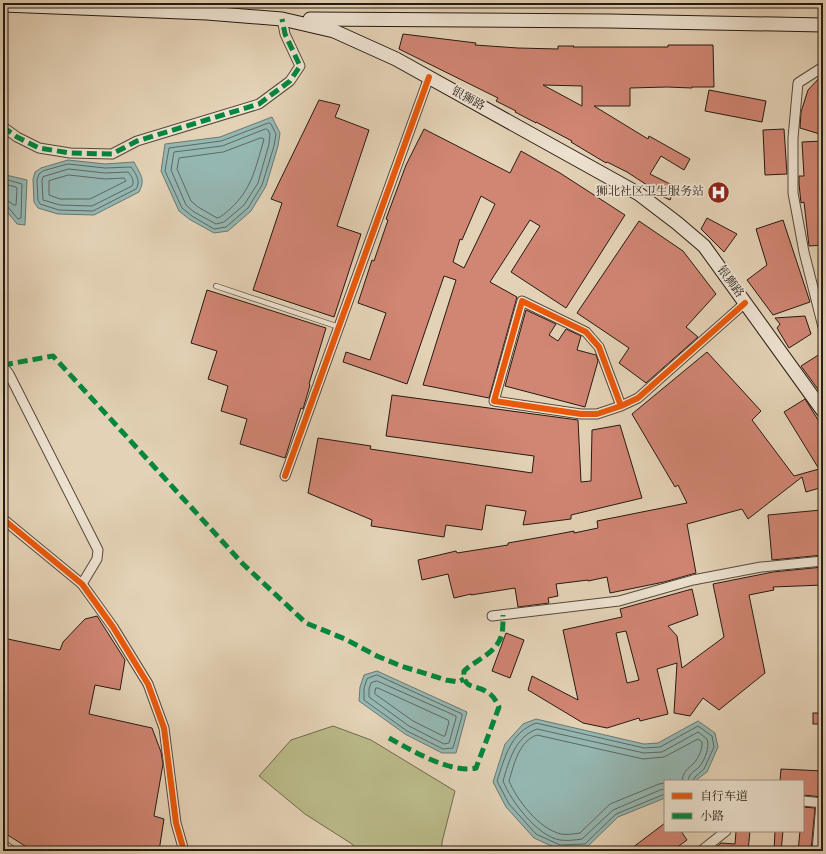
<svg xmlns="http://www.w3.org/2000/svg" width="826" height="854" font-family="'Sorts Mill Goudy','Noto Serif SC',serif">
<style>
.green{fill:#baba89;stroke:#706a4e}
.water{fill:#95b7b2;stroke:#697872}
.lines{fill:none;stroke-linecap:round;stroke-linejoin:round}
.shore{stroke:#5e6862;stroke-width:1}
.building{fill:#d18573;stroke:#261a13;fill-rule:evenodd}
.lane-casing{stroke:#56483c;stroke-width:6}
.street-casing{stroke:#56483c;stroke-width:11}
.secondary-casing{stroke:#261a13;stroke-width:15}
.lane{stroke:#ede2d0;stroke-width:4.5}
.street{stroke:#ede2d0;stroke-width:9}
.secondary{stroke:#ede2d0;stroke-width:13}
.quiet{stroke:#00873e;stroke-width:5;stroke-dasharray:10 5;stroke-linecap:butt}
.cycleway-casing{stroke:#ede2d0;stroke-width:8}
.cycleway{stroke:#e8590c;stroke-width:6}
.labels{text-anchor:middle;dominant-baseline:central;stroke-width:3.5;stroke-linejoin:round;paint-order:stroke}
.street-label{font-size:12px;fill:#261a13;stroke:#ede2d0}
.poi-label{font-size:12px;fill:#261a13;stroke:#ede2d0;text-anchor:end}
</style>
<rect width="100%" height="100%" fill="#e4d2b6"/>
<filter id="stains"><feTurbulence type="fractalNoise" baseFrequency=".005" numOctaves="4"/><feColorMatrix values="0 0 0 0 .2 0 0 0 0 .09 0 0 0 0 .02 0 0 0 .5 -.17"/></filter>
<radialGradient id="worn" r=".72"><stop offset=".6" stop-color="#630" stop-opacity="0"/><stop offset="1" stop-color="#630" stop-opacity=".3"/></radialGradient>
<!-- green -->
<polygon class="green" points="333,726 371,740 455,791 442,842 442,851 358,851 352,844 305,814 259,776 291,740"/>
<!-- water -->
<g class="water">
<polygon points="272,117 280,133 278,146 266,186 251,211 228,231 214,233 189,219 179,211 161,171 165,144 220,137"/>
<path d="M68,160L105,164L134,162C140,174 146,179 139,192L94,215L58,214L38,208L34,202L33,179L35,172L41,168Z"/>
<polygon points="6,175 27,180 25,225 17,224 4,208 3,178"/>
<polygon points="377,671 467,712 456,753 442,753 405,734 359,701 360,687 364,675"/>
<polygon points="536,719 644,744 658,743 698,721 715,733 718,747 707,772 695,781 665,781 665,798 618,817 586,848 558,849 534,838 506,807 493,782 505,744 523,724"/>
</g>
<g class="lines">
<!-- shore -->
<g class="shore">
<polygon points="269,123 271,124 276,134 274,146 262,185 248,208 226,227 214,229 192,216 182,208 165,171 169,148 221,141"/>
<polygon points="266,129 268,130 270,134 269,144 258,183 244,205 224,222 216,224 194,212 186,205 171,170 174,152 222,146"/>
<path d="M261,138L264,139L263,143C255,170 251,190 230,209C225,213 222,217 217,218L198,207L191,201L177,169L179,158L223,152Z"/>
<path d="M68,164L105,168L131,167C136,174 141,181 136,189L93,211L59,210L40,204L38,200L37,180L39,174L43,171Z"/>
<path d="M69,169L105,173L128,172C131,175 135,181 132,186L92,206L60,205L43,200L42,181L43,177Z"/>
<polygon points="69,175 105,179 124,178 126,181 90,199 60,199 49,195 49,181"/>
<polyline points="3,181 8,180 22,184 21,218 18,219 7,206 3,205"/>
<polyline points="3,186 8,185 16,187 17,189 16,205 14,205 8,201 3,200"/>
<polygon points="377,675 462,714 462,716 453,748 443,749 407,731 364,700 364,688 367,679"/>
<polygon points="377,681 456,716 456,718 449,743 444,744 409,726 369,697 369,689 371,683"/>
<polygon points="376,688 378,688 448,720 449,722 445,736 443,736 413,721 375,694"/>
<path d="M665,783L659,784L610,804L580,833C574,834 566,835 561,834C539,829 517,800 509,781C514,764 519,741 537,735L643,759L664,757L698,739L702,742C703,748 698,759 694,763C688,769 683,771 682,781"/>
<path d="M665,789L660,790L613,810L582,839C576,840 567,841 560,840C537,836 511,801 503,781C509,761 515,737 537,729L644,753L662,752L698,732L707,739C710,747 705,759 700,766C695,772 689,772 688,781"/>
<path d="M665,794L616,814L585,844L560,845L536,834L509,804L497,781C505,757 510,733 536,723L644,748L660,747L698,726L712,736L714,747L704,769L695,777L693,781"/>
</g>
</g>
<!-- building -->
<g class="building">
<path d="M403,34L476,43L475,45L518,48L558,49V46H574L573,47H668V45H713L714,87H692V88L667,87L630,88V106H594L648,139L649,136L690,159L684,170L661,156L650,174L676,187L670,200L649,190L650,187L627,172L607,162L606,163L571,142L572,141L536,122V123L515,112L516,111L496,101L498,98L399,49ZM543,85L582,86V106Z"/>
<polygon points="823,74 823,135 800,128 801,112 808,90"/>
<polygon points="709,90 766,101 762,122 705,111"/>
<polygon points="319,100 340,105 335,117 369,130 337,226 361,234 334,317 253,290 282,203 271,199"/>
<path d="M424,129L510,173L521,151L560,173L625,215L566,308L511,272L540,226L530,220L490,282L517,297L489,398L423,385L456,280L444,276L407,384L343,362L346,352L370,360L386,313L358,303L372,260L374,261L388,220L386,219L406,165ZM481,196L495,204L464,268L453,262L460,239L462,240Z"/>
<polygon points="784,129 787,174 765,175 763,130"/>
<polygon points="823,141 823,245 809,246 804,202 801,203 799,184 799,176 804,176 802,142"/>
<polygon points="707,218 737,234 724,252 701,229"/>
<polygon points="783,220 810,302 773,315 747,280 767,265 756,229"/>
<polygon points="639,221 683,251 716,294 686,327 698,337 646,383 619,363 629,348 577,313"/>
<polygon points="207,290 326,328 309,384 310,385 303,409 301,408 285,458 240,444 247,419 221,411 228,386 208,379 217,351 191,343"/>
<polygon points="526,310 556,324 549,335 558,341 566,329 581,336 577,350 596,355 598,361 585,407 505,386"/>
<polygon points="805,316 811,334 789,348 777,328 780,324 775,318"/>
<polygon points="707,352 761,411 752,420 794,476 819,469 784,412 805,399 823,428 823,487 806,492 802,477 748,519 742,509 687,524 696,573 664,582 610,593 607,577 588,581 588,580 556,584 558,596 548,598 549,603 518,607 515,588 471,595 471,594 454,598 448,574 422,580 418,560 456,551 457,553 508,545 508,543 553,535 574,531 574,533 598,528 597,521 687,503 678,485 675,487 632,414"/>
<polygon points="820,354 823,359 823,387 820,392 801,366"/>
<polygon points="392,395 578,420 581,482 591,481 592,430 620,425 642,498 571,515 571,519 523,525 526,511 486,505 482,530 446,525 444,537 371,526 372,520 308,493 318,438 371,446 370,449 532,473 534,456 386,436"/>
<polygon points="821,510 823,555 772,560 768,515"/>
<path d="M823,567V585L773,587L774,590L749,595L765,673L719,710L703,698L690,716L674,713L677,663L657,669L668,714L640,721L639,718L607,728L583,723L528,690L532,676L578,700L563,630L622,617L620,609L692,589L698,615L668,626L677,636L682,668L724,637L713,584L773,572ZM626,631L639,680L627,683L616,633Z"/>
<polygon points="97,616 125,660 120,690 95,685 89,714 152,728 161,752 163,764 154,816 164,819 159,851 33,851 3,832 3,638 60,650 63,642 85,619"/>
<polygon points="506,633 524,640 510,678 492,671"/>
<rect x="813" y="713" width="10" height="11"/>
<polygon points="781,769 823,771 823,797 803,795 803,781 780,781"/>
<polygon points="803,807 815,808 811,851 798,851 800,831 803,831"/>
<polygon points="665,823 665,831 681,831 687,840 672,851 628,851"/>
<polygon points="736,831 750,831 748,851 712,851 721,843 735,844"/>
<polygon points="775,831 783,831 781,851 774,851"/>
</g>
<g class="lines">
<defs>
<polyline id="lane" points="216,286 339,327"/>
<g id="street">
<polyline points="823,67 798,83 793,138 793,193 804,252 823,327"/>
<polyline points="3,127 17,137 39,148 70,153 112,154 137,141 259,104 290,81 300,66 285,34 282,19"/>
<polyline points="3,366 9,374 98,550 97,559 82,584"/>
<polyline points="621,406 599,347 586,332 522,301 494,401 581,414 597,414 621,406 638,398 745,303"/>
<polyline points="285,476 429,77"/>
<polyline points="3,519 82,584 113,627 148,684 164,728 176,823 184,851"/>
<polyline points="492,616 619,601 693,580 761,567 823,561"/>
<polyline points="803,801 823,803"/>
<polyline points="3,845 12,851"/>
<polyline points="701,851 726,831"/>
<polyline points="817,851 821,803"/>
</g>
<g id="secondary">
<polyline points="3,5 207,13 282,19 334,31 396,59 639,194 677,223 704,246 823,411"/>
<polyline points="310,19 609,21 823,25"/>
</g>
</defs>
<!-- lane casing -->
<use href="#lane" class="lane-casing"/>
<!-- street casing -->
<use href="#street" class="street-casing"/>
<!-- secondary casing -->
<use href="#secondary" class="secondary-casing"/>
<!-- lane -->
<use href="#lane" class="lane"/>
<!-- street -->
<use href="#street" class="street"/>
<!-- secondary -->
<use href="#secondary" class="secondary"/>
<!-- quiet -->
<g class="quiet">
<polyline points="3,127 17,137 39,148 70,153 112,154 137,141 259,104 290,81 300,66 285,34 282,19"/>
<polyline points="3,365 53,356 243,564 306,623 345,639 377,656 401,666 446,680 458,682 464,679"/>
<path d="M389,738C411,750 451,774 476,768L499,707C496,701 493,695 487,692C475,684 463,690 464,671C477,659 497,653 502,634C503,628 503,621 503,615"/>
</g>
<defs>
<g id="cycleway">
<polyline points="621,406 599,347 586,332 522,301 494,401 581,414 597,414 621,406 638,398 745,303"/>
<polyline points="285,476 429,77"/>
<polyline points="3,519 82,584 113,627 148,684 164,728 176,823 184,851"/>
</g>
</defs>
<!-- cycleway casing -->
<use href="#cycleway" class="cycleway-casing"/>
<!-- cycleway -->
<use href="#cycleway" class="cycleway"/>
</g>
<!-- icons -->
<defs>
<symbol id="hospital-disc" viewBox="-11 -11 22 22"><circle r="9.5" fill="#8f2418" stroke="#ede2d0"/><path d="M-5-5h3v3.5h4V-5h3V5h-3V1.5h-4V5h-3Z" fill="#fff"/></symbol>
</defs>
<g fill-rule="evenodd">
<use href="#hospital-disc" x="706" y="180" width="25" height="25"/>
</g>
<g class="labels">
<!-- street labels -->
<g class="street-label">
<text transform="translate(468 99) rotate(29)">银狮路</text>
<text transform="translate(730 282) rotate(54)">银狮路</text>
</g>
<!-- poi labels -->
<g class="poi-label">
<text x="704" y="192">狮北社区卫生服务站</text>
</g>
</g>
<!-- margin -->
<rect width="826" height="854" fill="none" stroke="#e4d2b6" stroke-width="16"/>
<rect x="4" y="4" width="818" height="846" fill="none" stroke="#261a13" stroke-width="2"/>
<rect x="8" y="8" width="810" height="838" fill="none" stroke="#261a13"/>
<!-- legend -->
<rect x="664" y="780" width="140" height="52" fill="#ede2d0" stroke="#9d9284"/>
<rect x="672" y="793" width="20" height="6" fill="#e8590c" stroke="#9d9284"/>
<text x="700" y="800" font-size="12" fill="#261a13">自行车道</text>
<rect x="672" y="813" width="20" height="6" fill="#00873e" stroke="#9d9284"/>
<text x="700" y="820" font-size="12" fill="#261a13">小路</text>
<rect width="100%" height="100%" filter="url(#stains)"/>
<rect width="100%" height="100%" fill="url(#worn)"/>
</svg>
